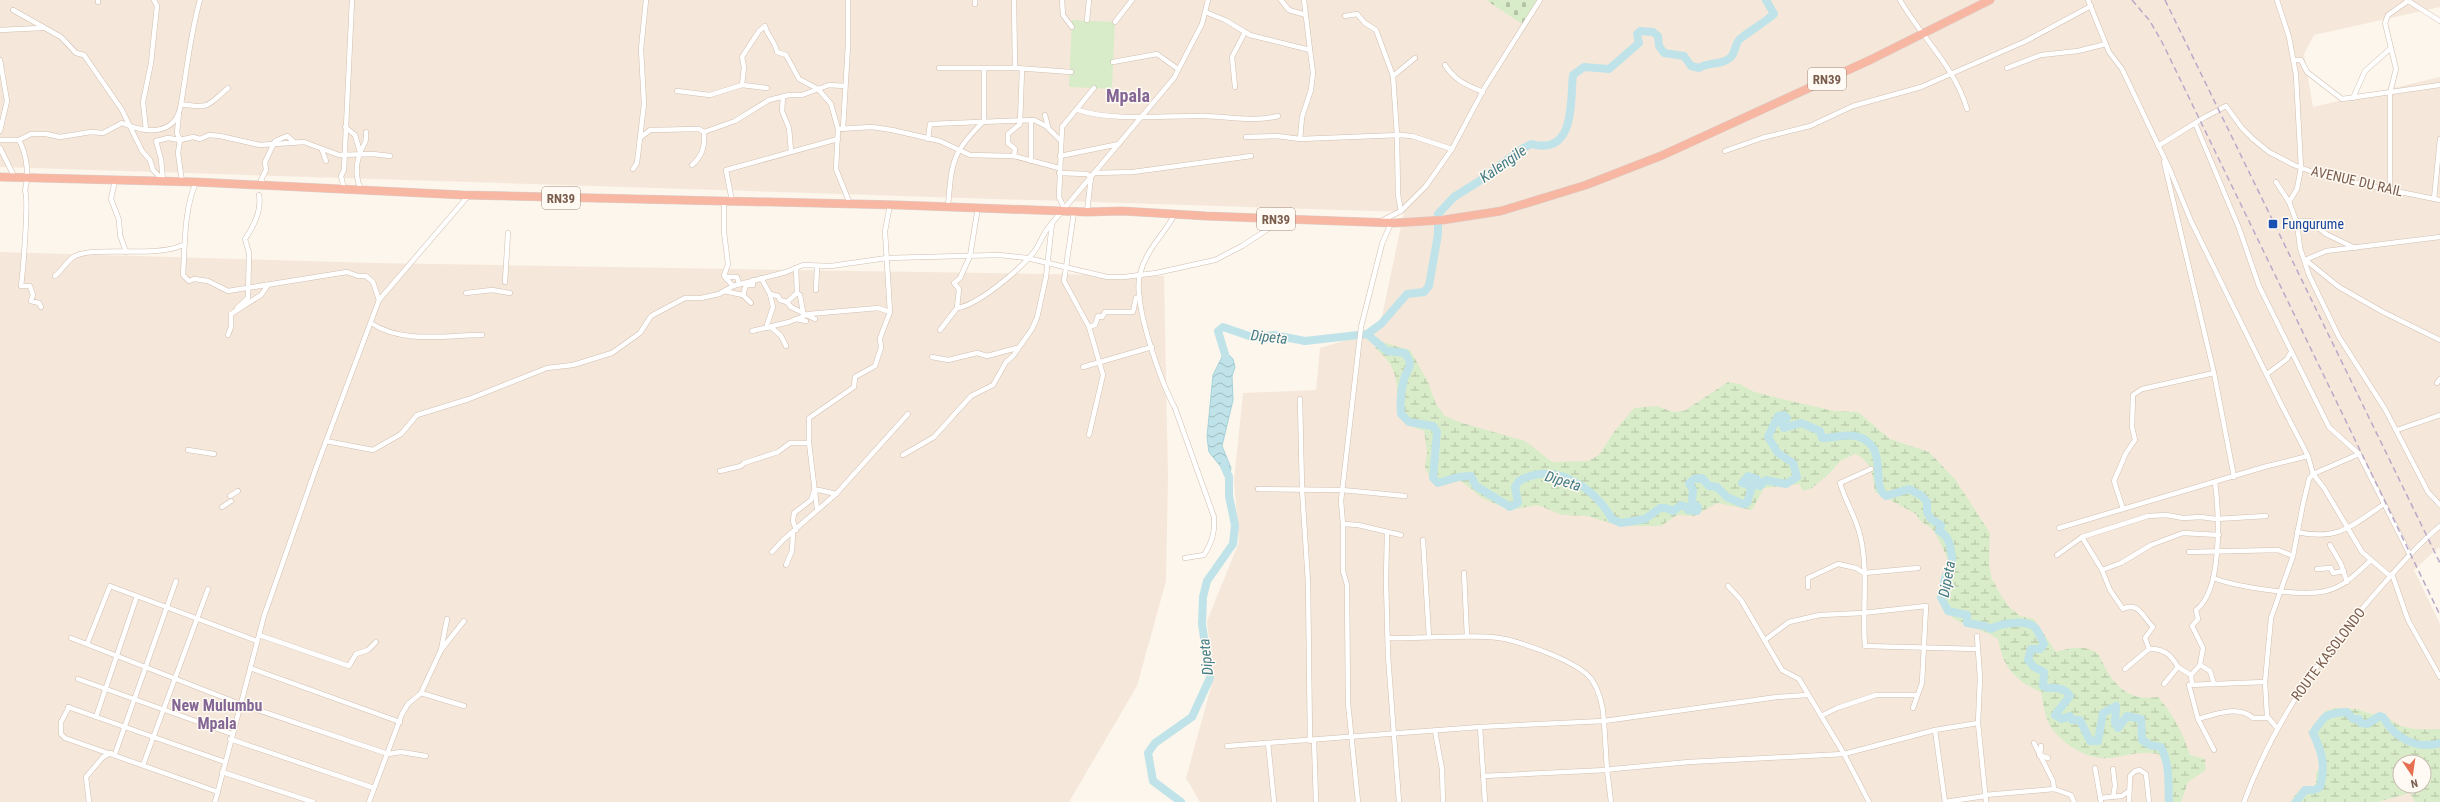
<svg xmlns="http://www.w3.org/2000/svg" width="2440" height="802" font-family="'Roboto Condensed',sans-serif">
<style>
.residential{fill:#f5e8da}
.wetland{fill:url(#wetland-marsh);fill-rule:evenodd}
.cemetery{fill:url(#cemetery-stones)}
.garden{fill:#d8ecc9}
.water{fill:url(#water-waves);stroke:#a5d3da}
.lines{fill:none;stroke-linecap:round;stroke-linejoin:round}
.river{stroke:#bfe3e8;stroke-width:8}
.street-casing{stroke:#d1beb0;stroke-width:5.5}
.highway-casing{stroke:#dad1cd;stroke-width:9}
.street{stroke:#fff;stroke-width:4.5}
.highway{stroke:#f7b7a3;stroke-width:8}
.rail{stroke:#b9a8c9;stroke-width:1.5;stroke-dasharray:6 4;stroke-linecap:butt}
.transit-dot{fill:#1a4fb4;stroke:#fffaf3;stroke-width:1.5}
.labels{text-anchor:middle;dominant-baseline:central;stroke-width:3;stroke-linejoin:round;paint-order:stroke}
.shield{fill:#fffaf3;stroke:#a28b7f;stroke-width:1}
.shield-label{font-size:13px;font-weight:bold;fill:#7a5c4d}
.street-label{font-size:14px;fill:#7a5c4d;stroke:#fffaf3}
.transit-label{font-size:14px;fill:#164399;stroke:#fffaf3;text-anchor:start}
.water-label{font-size:15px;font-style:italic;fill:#437c86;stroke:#fffaf3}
.quarter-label{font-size:16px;font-weight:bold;fill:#846695;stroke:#fffaf3}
.district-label{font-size:18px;font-weight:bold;fill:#846695;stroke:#fffaf3}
</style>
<defs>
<pattern id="wetland-marsh" width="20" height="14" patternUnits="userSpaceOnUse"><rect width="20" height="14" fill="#d8ecc9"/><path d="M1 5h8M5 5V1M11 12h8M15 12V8" fill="none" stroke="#b4c2a5"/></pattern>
<pattern id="cemetery-stones" width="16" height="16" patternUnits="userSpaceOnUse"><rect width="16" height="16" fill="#d8ecc9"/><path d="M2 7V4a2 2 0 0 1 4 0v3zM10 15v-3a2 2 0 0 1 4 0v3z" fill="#b4c2a5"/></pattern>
<pattern id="water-waves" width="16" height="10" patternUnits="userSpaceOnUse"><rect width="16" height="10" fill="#bfe3e8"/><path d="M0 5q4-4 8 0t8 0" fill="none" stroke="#a0bbbe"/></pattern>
</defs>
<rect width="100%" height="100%" fill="#fdf6ec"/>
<!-- residential -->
<g class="residential">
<polygon points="0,0 2440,0 2440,7 2314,35 2304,54 2313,107 2440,77 2440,549 2439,547 2414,570 2440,624 2440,729 2406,729 2393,724 2386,715 2372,714 2357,709 2308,732 2317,745 2320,770 2316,772 2316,783 2290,802 1200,802 1186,778 1213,680 1207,621 1239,542 1234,480 1243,393 1316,390 1320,348 1379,330 1404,212 0,167"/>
<polygon points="0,252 375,263 1164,276 1168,477 1166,581 1137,686 1069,802 0,802"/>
<polygon points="2410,793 2415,802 2378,802 2393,797"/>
</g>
<!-- wetland -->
<g class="wetland">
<path d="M1382,342L1410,350L1428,382L1436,404L1445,416L1462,423L1525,441L1552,462L1588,461L1599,455L1614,432L1634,408L1657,406L1673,412L1684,411L1728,382L1740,384L1752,391L1770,396L1834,411L1858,412L1890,439L1929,452L1955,479L1990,533L1989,565L1992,579L2002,597L2009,607L2020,616L2034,619L2056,652C2068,648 2086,644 2098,654C2101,658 2104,666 2107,671C2118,690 2134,701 2158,697C2173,714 2183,733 2190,755L2205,759L2206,770L2188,782L2181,802H2166C2166,786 2169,768 2158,754C2138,750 2128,756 2109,758C2088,760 2066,746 2053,730C2045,720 2043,704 2041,692C2015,681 2003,667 1998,639C1975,623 1940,626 1939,591L1942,589L1941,580L1950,566C1949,560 1937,536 1934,531C1928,524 1920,524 1916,514L1875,492C1873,476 1872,461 1855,454L1840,461L1830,473L1812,488L1803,491L1799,484L1764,488L1752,510L1717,503L1694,516L1677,515L1661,526H1627L1616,525L1588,516L1562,515L1538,505L1510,510L1482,498L1461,481L1435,486L1425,468L1427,452L1424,431L1409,425L1399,416C1396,385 1401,369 1375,348Z"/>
<path d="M2337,708L2357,709L2372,714L2386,715C2401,732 2419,729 2440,729V802H2415L2410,793L2378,802H2290L2302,787L2313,786L2316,783V772L2320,769L2317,745L2308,732L2325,711ZM2400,762H2424V786H2400Z"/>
</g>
<!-- cemetery -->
<polygon class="cemetery" points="1486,0 1538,0 1522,24"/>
<!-- garden -->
<polygon class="garden" points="1072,20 1115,22 1112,89 1069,87"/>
<!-- water -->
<polygon class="water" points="1225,351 1233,359 1235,367 1232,376 1233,400 1222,446 1231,468 1229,477 1209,452 1207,437 1213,375"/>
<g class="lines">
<!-- river -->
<g class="river">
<path d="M1367,334L1381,324L1407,294L1424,292L1429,286L1438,234V214L1454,197L1481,180L1520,150L1531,144C1576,156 1570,101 1573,75L1584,67L1609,69L1639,43L1637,34L1640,31L1653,32L1658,36L1659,46L1664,53L1684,56L1691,66L1699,68C1709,61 1722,66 1731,57C1735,53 1735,45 1739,40C1741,37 1768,20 1774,14L1766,0"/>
<path d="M1227,361L1218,331L1223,327L1252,337L1274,335L1305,341L1367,334L1387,351L1405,353C1414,367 1408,367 1404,379C1401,390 1400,402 1401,414L1409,422L1433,426L1437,432L1433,478L1438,483L1458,477L1471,476L1476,486L1510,507L1518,503L1515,487L1519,481C1555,461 1594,487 1612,519L1621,523L1645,519L1660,508H1666L1673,511L1681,505L1687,507L1688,510L1697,511L1698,507L1692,502L1693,490L1689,483L1694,479L1702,478L1709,486L1717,487L1727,497L1743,504L1747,503L1751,490L1749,485L1742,483L1748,476L1757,479L1756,485L1760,486L1766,480L1786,484L1797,477L1793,463L1778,453L1768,437L1778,416L1784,415L1787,418L1782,424L1784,428L1801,423L1820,431L1822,438C1833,438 1845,434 1856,436C1891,445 1869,485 1886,496L1909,489L1922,496L1927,502V512L1931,519L1941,525L1939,531C1952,536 1954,562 1950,573L1946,575L1944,582L1947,595L1941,597L1948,611L1967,615V623L1985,626L1991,629C2001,623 2030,618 2037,630C2039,634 2042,640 2044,644L2040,649H2031L2028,660L2034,667L2044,672L2043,686L2046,688C2054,687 2066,688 2070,696L2055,715L2062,719L2070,716L2072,720H2080L2090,741H2098L2103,713L2116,706L2115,723L2118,728L2127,716L2141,719L2142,740L2150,745L2161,747C2170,764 2168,783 2169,802"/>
<polyline points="1181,802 1153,781 1148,753 1155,743 1192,717 1210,678 1202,624 1203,597 1207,581 1233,544 1235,525 1229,496 1229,477 1224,466"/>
<path d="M2296,802L2305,790H2314L2320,787C2326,766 2322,752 2313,733C2325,715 2326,713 2347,712L2353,719H2359L2361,723L2367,724L2380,716L2383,717C2394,738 2417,750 2440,743"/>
</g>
<defs>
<g id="street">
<polyline points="98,0 98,2"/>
<polyline points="975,0 975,4"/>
<polyline points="1014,0 1015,68"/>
<polyline points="1062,0 1063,15 1072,27"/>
<polyline points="1281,0 1289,10 1306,15"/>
<polyline points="1304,0 1310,50"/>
<path d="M1900,0C1921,37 1955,67 1967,109"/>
<polyline points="2088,0 2109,52 2122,69 2170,170 2191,221 2281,404 2308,456 2313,474 2309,479 2303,504 2293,556 2271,618 2265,682 2267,716 2277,728"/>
<polyline points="2277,0 2289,37 2296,75 2301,168 2297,189 2289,202"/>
<polyline points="2407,0 2440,21"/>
<polyline points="13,10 61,37 76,53 84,55 122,110 142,151 150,160 153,170 163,180"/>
<polyline points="1205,12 1225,20 1250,35 1310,50 1313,73 1311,90 1302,117 1300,139"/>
<polyline points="1345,16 1357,14 1365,23 1376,30 1393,76"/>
<polyline points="1087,20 1089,0"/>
<polyline points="1115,22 1132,0"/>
<polyline points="0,30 42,28"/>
<polyline points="0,60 7,101 0,131"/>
<polyline points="2294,60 2301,60 2307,72 2342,99 2440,85"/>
<polyline points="1113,62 1157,54 1178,69"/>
<path d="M1445,65C1455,81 1467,85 1483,92"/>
<polyline points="939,68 1015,68 1071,72"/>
<polyline points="2007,68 2041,55 2078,51 2106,44"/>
<path d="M742,85L744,67L742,57L759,31L765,26C768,37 775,41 777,52L786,55L799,79L818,89L831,104L838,129L836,169L850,204"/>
<polyline points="1235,87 1232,57 1245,32"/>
<polyline points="677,91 710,95 742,85 767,88"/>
<polyline points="783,97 782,111 789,128 791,151"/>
<polyline points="2353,98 2365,71 2391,48"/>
<path d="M181,104C187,69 190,35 200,0"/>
<path d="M1078,110C1114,122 1167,115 1205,116C1229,117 1255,122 1278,116"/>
<polyline points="179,113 177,133 180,140 178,153 182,182"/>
<polyline points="1045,115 1048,127"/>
<polyline points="1031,120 1031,161"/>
<polyline points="2195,123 2239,228 2259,286 2310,389 2329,427 2359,454 2410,555"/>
<polyline points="345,127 355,135 360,152"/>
<polyline points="838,129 872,127 892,130 940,141 970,155 1014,156 1059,168"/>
<polyline points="843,129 848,45 848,0"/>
<polyline points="146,130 143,102 151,63 157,6 154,0"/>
<polyline points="1246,137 1277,136 1300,139 1400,135 1412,136 1452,149"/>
<polyline points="640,138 644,104 641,49 646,0"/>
<polyline points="928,139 930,124 1034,120 1046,126 1061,141"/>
<polyline points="0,140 19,140"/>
<polyline points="2158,146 2205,117 2226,106 2242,128 2253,139 2269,152 2294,165 2326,177 2440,200"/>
<polyline points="0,148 15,178"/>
<polyline points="322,150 326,161"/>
<polyline points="1725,151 1762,138 1810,126 1853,106 1921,87 2026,41 2091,6"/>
<polyline points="1014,156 1015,149 1008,143 1008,134 1020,124 1022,69"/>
<polyline points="1060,156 1119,144"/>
<path d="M692,165C703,156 705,145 704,132"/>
<polyline points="633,169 637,163 640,138 650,130 699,129 704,132 735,121 769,100 789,95 802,95 829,85 845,86"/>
<polyline points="1059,173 1087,174 1091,177 1087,212"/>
<polyline points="1094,173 1133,172 1251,156"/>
<polyline points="115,180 111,199 119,220 120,235 126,252"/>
<polyline points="163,180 161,159 156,141 168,138 180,140 193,137 200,139 209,135 220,136 260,145 304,142 339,155 373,154 390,156"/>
<path d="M196,182C184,210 185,244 183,275L189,281L194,279L208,281L228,291L347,272L358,276H366L373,282L379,300"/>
<polyline points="2276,182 2289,202 2297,223 2300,248 2309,275 2339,337 2385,409 2428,492 2440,505"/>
<polyline points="264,185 261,180 266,170 265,162 275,141 287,136 293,141"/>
<polyline points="344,189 341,176 344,170 352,0"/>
<path d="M361,190C356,179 355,168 359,156C362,144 367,146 366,132"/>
<polyline points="2390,190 2390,93 2396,69 2385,23 2388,15 2408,1"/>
<polyline points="2434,199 2440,139"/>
<polyline points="724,201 724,232 728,264 724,276 733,286"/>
<polyline points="732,201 726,170 838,139"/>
<path d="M948,206C952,162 951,153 984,121V68"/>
<polyline points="1065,210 1059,197 1062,127 1094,88"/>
<polyline points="1401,211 1398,195 1397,135 1393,76 1415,58"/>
<polyline points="1074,212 1064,281 1089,327 1103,375 1089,435"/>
<path d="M1175,214C1164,235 1146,249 1140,274C1132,302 1161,382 1175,408L1214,517C1215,533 1212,542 1204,555L1185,558"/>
<polyline points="1381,221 1401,211 1426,186 1452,149 1485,87 1540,0"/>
<polyline points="2296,221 2310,221 2326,234 2355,248"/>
<polyline points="1391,223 1382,244 1361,327 1341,501 1343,524 1358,525 1401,535"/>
<polyline points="2305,260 2326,251 2440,237"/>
<polyline points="2308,262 2339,287 2383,312 2440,340"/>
<polyline points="796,268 797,293 800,295 803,312"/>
<path d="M55,276C61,271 66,263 72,258C89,244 154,259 183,245"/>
<polyline points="725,277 737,277 739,284"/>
<polyline points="761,278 770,294 778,296 780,300 787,302 791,307 815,319"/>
<polyline points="505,282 508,233"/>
<polyline points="816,290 817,266"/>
<polyline points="724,291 743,295 751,303"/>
<polyline points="466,293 492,290 510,293"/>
<polyline points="743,295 746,285 753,285 753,280"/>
<polyline points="787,302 797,293"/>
<path d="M41,307L39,303L31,301L33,295L30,286H21C23,271 29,199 25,191C29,174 27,155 19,140L31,134H46L60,137L91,132L103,133L122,123C145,133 176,137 181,104C210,109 207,106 228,88"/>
<path d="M237,308L248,298L249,253L245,239C254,226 262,211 259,195"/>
<path d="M957,308C979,305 1020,269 1034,252C1041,242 1042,234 1052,223"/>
<polyline points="796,319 806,321"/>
<path d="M371,323C402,344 446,335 482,335"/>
<polyline points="771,327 781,336 786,346"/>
<polyline points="1089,327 1095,325 1098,316 1102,317 1105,312 1133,312 1136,298 1140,297"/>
<polyline points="768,328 767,325 773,307 770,294"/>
<polyline points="940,330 957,308 959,289 954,283 960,278 970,256 978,207"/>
<polyline points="752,331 789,322 809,314 878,308 890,312"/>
<polyline points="228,335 231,327 231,314 261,295 268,285"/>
<polyline points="932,357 948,360 977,353 987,356 1017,348"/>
<polyline points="1083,367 1152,347"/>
<polyline points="2214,373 2234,477"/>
<polyline points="2267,374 2287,359 2291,352"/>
<polyline points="2437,383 2440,379"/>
<polyline points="1300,399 1302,489 1308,582 1310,741"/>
<polyline points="2397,430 2440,415"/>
<polyline points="326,441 373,450 401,434 417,415 469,399 547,368 573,365 612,353 640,333 651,316 685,298 701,298 719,294 733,286 786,272 803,265 831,266 887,258 999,255 1027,258 1107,277 1124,277 1156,273 1215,260 1242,246 1282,220"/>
<polyline points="809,443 817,509"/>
<polyline points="188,450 214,454"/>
<polyline points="2359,454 2313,474 2324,488 2362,552 2390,576"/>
<polyline points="903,455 934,437 971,396 993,385 1006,362 1013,356 1032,329 1037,318 1046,277 1052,223 1174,78 1202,24 1208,0"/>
<path d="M1871,469L1840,483C1845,501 1856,517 1860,535C1869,570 1862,611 1865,646L1977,649"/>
<polyline points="720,471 741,466 744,463 778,452 790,443 809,443 809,418 854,387 855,377 875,366 881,348 880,338 890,312 885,231 890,205"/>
<polyline points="1258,489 1342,490 1405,496"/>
<polyline points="230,496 238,491"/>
<polyline points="222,507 231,501"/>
<polyline points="2123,509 2114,481 2126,453 2135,440 2132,427 2133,395 2142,389 2214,373 2164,162"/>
<polyline points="1343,524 1343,571 1347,585 1348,703 1358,802"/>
<polyline points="2059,528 2264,467 2308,456"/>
<polyline points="796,530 793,521 794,513 811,500 814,491 819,490 836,494"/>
<polyline points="1387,532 1386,581 1388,656 1399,802"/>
<path d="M2297,532C2338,541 2352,526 2384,504"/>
<polyline points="2082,537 2148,516 2166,515 2183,518 2201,517 2216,519 2266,516"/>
<polyline points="1423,540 1429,637"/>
<polyline points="2330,545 2341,564 2347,582"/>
<polyline points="772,552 783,540 836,494 908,414"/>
<polyline points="2189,552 2278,550 2293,556"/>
<path d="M2057,555L2082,537L2102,570L2110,590L2123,609C2138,601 2143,617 2153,627L2145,638L2149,649L2125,669"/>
<polyline points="786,565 792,551 793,532"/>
<polyline points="2317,569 2331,568 2333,573 2344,571"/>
<polyline points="2102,570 2121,563 2151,545 2183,533 2219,535"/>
<polyline points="1464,573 1467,636"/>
<polyline points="2392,574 2408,620 2440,677"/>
<path d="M2213,578C2237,587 2301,597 2326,591C2344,587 2357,573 2371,560"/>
<polyline points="1728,586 1741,600 1782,670 1799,679 1844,754 1869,802"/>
<polyline points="1808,587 1808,578 1838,564 1856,568 1864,573 1918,568"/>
<polyline points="259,635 349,666 356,654 368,650 376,642"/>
<polyline points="1977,636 1980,678 1978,723 1986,802"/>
<polyline points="71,638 240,704 388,754 401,752 426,756"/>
<path d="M1389,638C1422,639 1456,635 1490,637C1513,638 1579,661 1592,680C1600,692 1603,706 1604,721L1777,697L1807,695"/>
<polyline points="1765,640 1789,622 1820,615 1863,613 1926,606 1922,683 1913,708"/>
<polyline points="87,644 110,586 257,641"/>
<path d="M2149,649C2164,648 2171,655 2178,667L2164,684"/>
<polyline points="441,650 447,619"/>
<polyline points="2178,667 2191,675"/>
<polyline points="250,668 400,722"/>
<polyline points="78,679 232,734"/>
<polyline points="2192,684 2191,675 2200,665"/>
<path d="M2214,684L2210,671L2200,665L2203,648L2192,626L2198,619L2196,610C2223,590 2219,513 2215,482"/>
<polyline points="421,693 464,706"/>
<polyline points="68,707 225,762"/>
<polyline points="69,707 61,722 61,734 65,738 218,792"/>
<polyline points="1821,716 1837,708 1876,695 1916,695"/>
<polyline points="96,717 137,596"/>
<path d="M2198,719C2215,714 2239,705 2253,718H2268"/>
<polyline points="1480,727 1485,802"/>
<polyline points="1935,730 1945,802"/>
<polyline points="1435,731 1442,769 1443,802"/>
<polyline points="230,739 374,788"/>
<polyline points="1314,740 1316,802"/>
<polyline points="1268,743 1274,801"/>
<polyline points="2034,743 2053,781 2054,789"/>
<polyline points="1227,746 1480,727 1604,721 1607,770 1483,776"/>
<polyline points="2214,750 2198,719 2189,685 2265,682"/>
<polyline points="115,754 176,581"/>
<polyline points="2039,755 2048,758"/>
<polyline points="2040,756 2041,746"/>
<polyline points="143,765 208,589"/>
<polyline points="2095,768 2101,802"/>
<polyline points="222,772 313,802"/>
<polyline points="1985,795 2054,789 2071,795 2074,802"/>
<polyline points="2113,797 2115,786 2113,769"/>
<polyline points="2100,798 2122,796 2129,791"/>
<polyline points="89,802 86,777 103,757 111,753"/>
<polyline points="215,802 264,616 316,468 379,300 469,195"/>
<polyline points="369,802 402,714 408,704 421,693 441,650 464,621"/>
<polyline points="1611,802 1607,770 1613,769 1689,762 1844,754 1935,730 1978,723"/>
<polyline points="1945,802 1985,796"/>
<polyline points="2129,802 2130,776 2135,771 2140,770 2146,774 2149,802"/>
<path d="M2244,802C2273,724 2318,659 2373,596C2394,572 2415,547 2440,526"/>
</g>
<polyline id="highway" points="0,177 196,182 463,195 898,205 1087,212 1122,211 1206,216 1394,223 1443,220 1501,211 1586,185 1663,155 1870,60 1990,0"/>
</defs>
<!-- street casing -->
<use href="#street" class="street-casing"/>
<!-- highway casing -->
<use href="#highway" class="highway-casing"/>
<!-- street -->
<use href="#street" class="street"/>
<!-- highway -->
<use href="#highway" class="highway"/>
<!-- rail -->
<g class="rail">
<polyline points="2132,0 2150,21 2163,44 2440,615"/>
<polyline points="2165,0 2440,563"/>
</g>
</g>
<!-- markers -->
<rect class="transit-dot" x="2268" y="219" width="10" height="10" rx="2"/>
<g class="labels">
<!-- shield labels -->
<g class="shield">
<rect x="1808" y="68" width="38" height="22" rx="3"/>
<rect x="542" y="187" width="38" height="22" rx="3"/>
<rect x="1257" y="208" width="38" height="22" rx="3"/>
</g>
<g class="shield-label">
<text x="1827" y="79">RN39</text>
<text x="561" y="198">RN39</text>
<text x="1276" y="219">RN39</text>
</g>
<!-- street labels -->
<g class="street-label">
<text transform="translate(2357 181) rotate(13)">AVENUE DU RAIL</text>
<text transform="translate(2328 654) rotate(-53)">ROUTE KASOLONDO</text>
</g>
<!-- transit labels -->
<g class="transit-label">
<text x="2282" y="224">Fungurume</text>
</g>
<!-- water labels -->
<g class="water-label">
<text transform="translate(1503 164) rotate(-35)">Kalengile</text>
<text transform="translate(1269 337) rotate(6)">Dipeta</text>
<text transform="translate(1563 481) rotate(17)">Dipeta</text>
<text transform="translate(1947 579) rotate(-79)">Dipeta</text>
<text transform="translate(1206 657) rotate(-96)">Dipeta</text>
</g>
<!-- quarter labels -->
<g class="quarter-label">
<text x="217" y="705">New Mulumbu<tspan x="217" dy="18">Mpala</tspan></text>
</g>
<!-- district labels -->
<g class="district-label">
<text x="1128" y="95">Mpala</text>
</g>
</g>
<!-- north arrow -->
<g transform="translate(2412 774) rotate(167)"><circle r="19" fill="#fffaf3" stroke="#cabbb1"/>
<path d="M0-3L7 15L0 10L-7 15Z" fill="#e76f51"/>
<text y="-6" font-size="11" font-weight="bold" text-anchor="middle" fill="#7a5c4d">N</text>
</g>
</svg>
